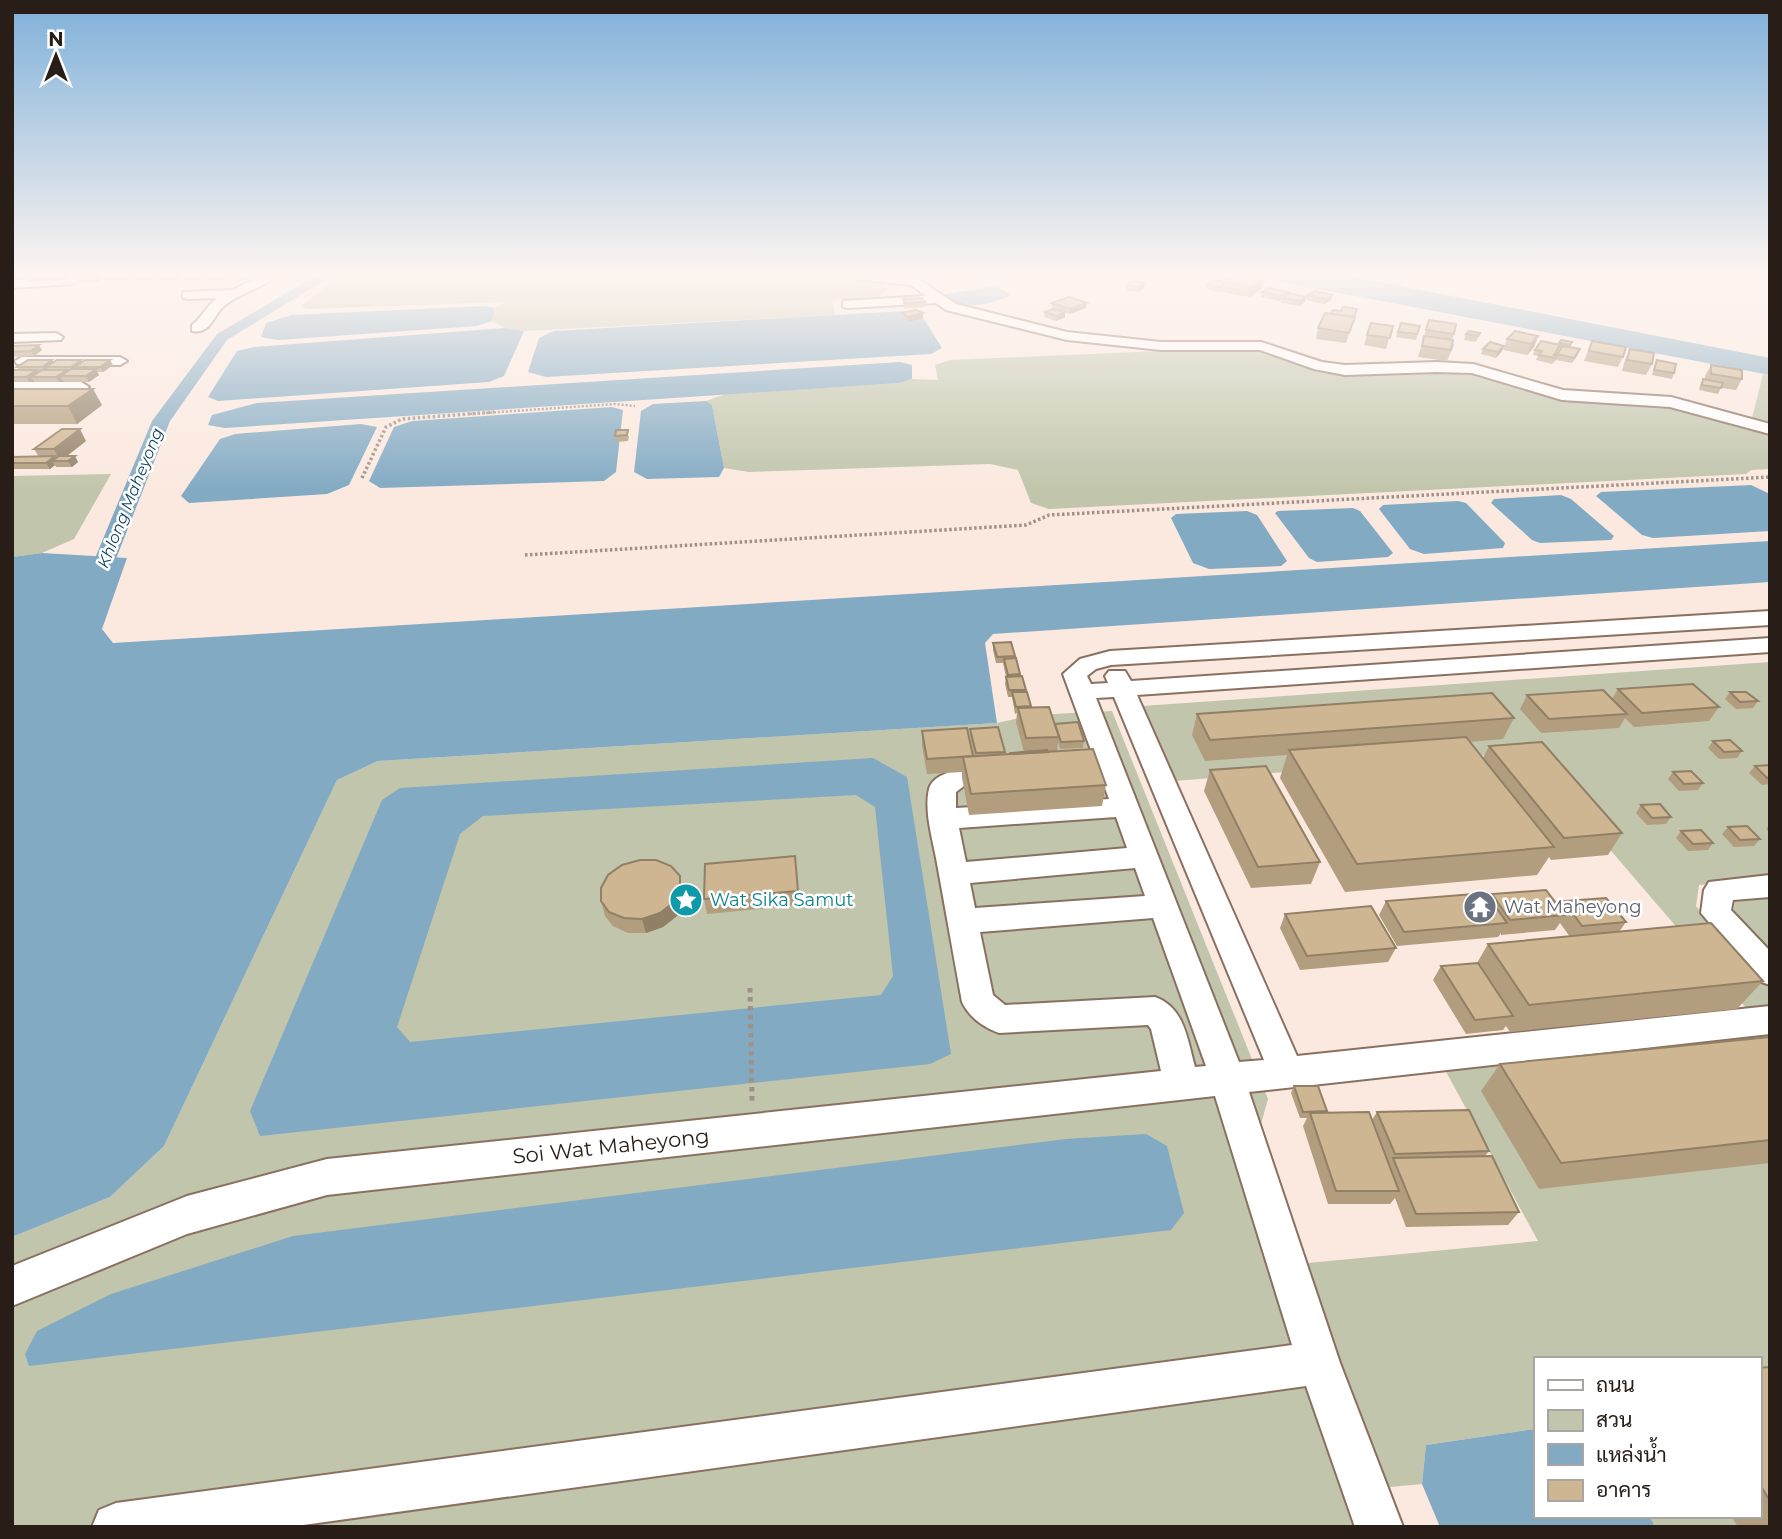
<svg xmlns="http://www.w3.org/2000/svg" width="1782" height="1539" font-family="Montserrat,Sarabun,sans-serif">
<style>
.green{fill:#c0c5ab}
.water{fill:#82aac3;fill-rule:evenodd}
.lines{fill:none;stroke-linecap:round;stroke-linejoin:round}
.canal{fill:#82aac3;fill-rule:evenodd}
.minor-casing{stroke:#8a7061;stroke-width:4}
.path-far2{stroke:#9f9188;stroke-width:2.5;stroke-dasharray:2 2;stroke-linecap:butt}
.path-far1{stroke:#9f9188;stroke-width:3.5;stroke-dasharray:2.5 2.5;stroke-linecap:butt}
.path{stroke:#9f9188;stroke-width:5;stroke-dasharray:4.5 4.5;stroke-linecap:butt}
.minor{fill:#fff;fill-rule:evenodd}
.wall{fill:#b29d7e}
.shaded-wall{fill:#917f66}
.building{fill:#cfb692;stroke:#917f66;stroke-width:2}
.labels{text-anchor:middle;dominant-baseline:central;stroke-width:5;stroke-linejoin:round;paint-order:stroke}
.far-water-label{font-size:16px;font-style:italic;fill:#083f59;stroke:#fff}
.culture-label{font-size:18px;fill:#0d838f;stroke:#fff;text-anchor:start}
.worship-label{font-size:18px;fill:#5b616d;stroke:#fff;text-anchor:start}
.near-street-label{font-size:21px;fill:#281e17;stroke:#fff}
</style>
<rect width="100%" height="100%" fill="#fbe9df"/>
<!-- green -->
<g class="green">
<path d="M341,275H562C572,286 615,284 625,275H843L884,282L888,289L879,297L832,300L835,315L524,331L505,328L492,321L495,308L505,302L307,309L301,306Z"/>
<polygon points="1251,347 1271,351 1314,369 1359,375 1434,371 1481,374 1550,396 1664,403 1770,433 1770,469 1751,470 1746,474 1049,509 1031,503 1018,470 990,464 749,472 724,468 712,405 706,401 726,394 899,383 912,379 938,380 935,365 950,360"/>
<polygon points="1763,374 1770,375 1770,424 1752,418"/>
<polygon points="111,474 74,539 42,553 12,557 12,476"/>
<polygon points="1770,662 1770,879 1699,885 1696,906 1770,989 1770,1007 1747,1009 1526,752 1175,781 1142,706"/>
<polygon points="1112,711 1268,1099 1261,1124 1308,1263 1538,1241 1444,1068 1770,1034 1770,1527 1655,1527 1650,1516 1759,1516 1759,1359 1535,1359 1535,1429 1426,1445 1422,1484 1390,1487 1405,1527 12,1527 12,1237 110,1197 164,1146 337,780 378,761 997,723 1033,715"/>
<polygon points="1770,898 1770,955 1733,916 1735,900"/>
</g>
<!-- water -->
<g class="water">
<polygon points="1245,275 1344,275 1770,358 1770,375"/>
<path d="M991,287L1000,288L1010,294L1008,297C985,305 965,312 945,294Z"/>
<polygon points="484,306 495,308 492,321 477,326 278,340 261,337 266,323 292,315"/>
<polygon points="905,311 920,313 942,348 931,354 546,377 528,372 539,338 554,331"/>
<polygon points="505,328 524,331 504,376 489,382 218,401 208,397 237,351 254,347"/>
<polygon points="900,362 912,365 912,379 899,383 225,428 208,425 212,415 257,403"/>
<polygon points="706,401 712,405 724,468 719,477 647,479 634,472 641,411 653,404"/>
<polygon points="612,407 623,410 616,472 604,481 380,488 369,481 394,427 412,421"/>
<polygon points="361,424 377,427 349,485 327,494 189,503 181,496 220,439 235,434"/>
<polygon points="1751,485 1770,494 1770,531 1653,538 1642,535 1596,496 1601,492"/>
<polygon points="1561,495 1571,499 1614,536 1611,540 1540,543 1532,540 1491,503 1494,499"/>
<polygon points="1458,501 1466,503 1505,543 1503,548 1424,554 1410,549 1379,509 1383,505"/>
<polygon points="1353,508 1360,511 1393,553 1388,557 1317,562 1309,558 1275,513 1278,511"/>
<polygon points="1247,511 1257,515 1287,561 1281,566 1209,569 1193,563 1171,518 1176,514"/>
<polygon points="1770,541 1770,582 993,634 985,643 997,723 378,761 337,780 164,1146 110,1197 12,1237 12,557 42,553 127,558 102,629 113,643"/>
<path d="M873,758L907,777L951,1054L930,1064L260,1136L250,1111L382,800L400,788ZM856,795L875,807L893,976L881,995L410,1042L397,1027L460,834L483,816Z"/>
<polygon points="1146,1134 1167,1146 1184,1213 1171,1230 29,1366 25,1354 37,1331 111,1294 293,1236 1066,1139"/>
<polygon points="1535,1429 1535,1516 1650,1516 1655,1527 1440,1527 1422,1484 1426,1445"/>
</g>
<g class="lines">
<!-- canal -->
<polygon class="canal" points="317,275 333,275 227,340 170,421 103,592 100,597 84,597 81,592 152,421 217,334"/>
<defs>
<g id="minor">
<polygon points="87,275 73,284 12,288 12,280"/>
<path d="M261,275H277C262,289 239,293 224,306C213,315 211,335 192,331V325C203,317 207,304 218,298L188,299L183,298V292L233,290Z"/>
<polygon points="851,275 892,275 918,279 956,304 1067,332 1161,342 1261,342 1322,362 1345,365 1437,362 1473,364 1563,390 1671,397 1770,424 1770,434 1670,407 1562,400 1472,373 1437,372 1345,375 1314,369 1260,350 1161,350 1067,340 946,310 936,303 848,308 843,307 843,301 926,296 911,285 857,279"/>
<polygon points="56,333 63,337 61,340 12,342 12,334"/>
<polygon points="22,357 120,357 127,361 120,365 17,364 15,361"/>
<polygon points="12,382 81,382 89,387 81,392 12,392"/>
<path d="M1770,611V625L1111,665L1096,669L1087,676L1091,684L1108,683L1105,676L1109,671H1125L1131,681L1770,638V652L1137,695L1297,1056L1770,1006V1034L1249,1092L1340,1363L1403,1527H1355L1306,1386L289,1527H92L99,1510L116,1503L1292,1345L1215,1096L327,1195L187,1234L12,1306V1266L187,1196L327,1159L1161,1071L1151,1029L1148,1025L999,1033C983,1027 969,1017 962,1002C953,954 945,906 936,858C932,837 924,810 929,789C934,767 991,763 1007,768L1011,774L1007,780L964,786L956,792V808L1109,799L1063,674L1080,659L1110,651ZM1114,697L1264,1060L1239,1062L1096,698ZM1116,817L1127,848L966,862L959,828ZM1135,868L1145,896L975,908L970,883ZM1153,918L1206,1066L1195,1067C1187,1039 1185,1008 1155,997L1005,1005L993,995L980,932Z"/>
<polygon points="1770,875 1770,897 1733,900 1731,910 1770,951 1770,985 1759,981 1701,913 1704,890 1709,882"/>
</g>
</defs>
<!-- minor casing -->
<use href="#minor" class="minor-casing"/>
<!-- path-far2 -->
<polyline class="path-far2" points="470,414 615,404 635,406"/>
<!-- path-far1 -->
<g class="path-far1">
<polyline points="362,478 386,427 402,419 494,412"/>
<polyline points="525,555 1026,525 1049,515 1770,477"/>
</g>
<!-- path -->
<polyline class="path" points="750,988 752,1101"/>
<!-- minor -->
<use href="#minor" class="minor"/>
</g>
<!-- wall -->
<g class="wall">
<polygon points="28,275 73,275 68,280 50,281 49,279 46,281 28,282 26,277"/>
<polygon points="105,275 98,282 81,283 79,278"/>
<polygon points="183,275 176,280 158,280 156,277 151,280 132,281 131,277 125,281 106,281 104,277"/>
<polygon points="183,275 260,275 252,281 234,281 232,277 227,281 209,281 208,278 203,280 185,280"/>
<polygon points="274,275 302,275 293,280 276,279"/>
<polygon points="1148,275 1171,275 1168,279"/>
<polygon points="1265,277 1263,287 1250,297 1222,292 1222,290 1220,292 1206,289 1207,284"/>
<polygon points="1127,285 1144,288 1138,292 1126,290"/>
<polygon points="1262,292 1287,294 1305,302 1299,306 1281,303 1282,300 1280,301 1261,297"/>
<polygon points="1308,295 1332,295 1331,300 1324,304 1306,300"/>
<polygon points="903,299 925,302 925,307 905,308 903,304"/>
<polygon points="1052,303 1086,308 1069,314 1065,312 1065,317 1056,321 1044,317 1045,312 1060,311 1052,308"/>
<polygon points="1357,309 1346,343 1316,339 1318,328 1331,314 1341,311"/>
<polygon points="902,313 923,318 908,322 902,318"/>
<polygon points="1429,320 1456,329 1452,340 1454,345 1447,361 1418,357"/>
<polygon points="1371,323 1393,326 1386,349 1364,345"/>
<polygon points="1401,323 1420,326 1416,340 1396,337"/>
<polygon points="1480,333 1476,342 1464,340 1466,334"/>
<polygon points="1538,336 1534,347 1527,355 1503,350 1507,339"/>
<polygon points="1561,340 1572,342 1570,347 1578,355 1572,363 1556,360 1552,364 1536,360 1538,356 1533,355 1535,350 1558,345"/>
<polygon points="1592,341 1623,357 1618,367 1584,361"/>
<polygon points="12,346 42,350 34,356 12,357"/>
<polygon points="1483,349 1502,351 1496,358 1481,354"/>
<polygon points="1630,349 1652,364 1646,375 1622,371 1625,360"/>
<polygon points="52,360 54,362 81,360 82,362 113,365 103,372 97,372 99,375 89,382 64,382 62,380 59,382 34,382 33,380 29,382 12,382 12,370 19,370 17,367"/>
<polygon points="1657,360 1674,373 1672,379 1652,375"/>
<polygon points="1711,365 1742,379 1736,390 1721,388 1718,394 1699,390 1700,385 1703,379 1705,379 1705,376"/>
<polygon points="12,389 102,405 77,424 12,424"/>
<polygon points="615,436 629,436 628,441 616,442"/>
<polygon points="86,441 67,456 78,462 72,467 56,467 55,465 50,469 12,469 12,457 39,457 34,449"/>
<polygon points="993,643 1015,656 1020,676 1026,690 1030,707 1055,725 1084,741 1083,748 1060,749 1058,742 1057,751 1047,751 1106,785 1102,806 969,815 962,778 962,772 927,774 922,745 922,731 973,756 974,756 970,736 970,729 1005,752 1004,755 1024,752 1016,722 1017,713 1015,714 1012,697 1008,697 1005,684 1006,677 1003,663 996,663 993,650"/>
<polygon points="1618,689 1719,707 1709,721 1634,727 1625,718 1619,728 1541,733 1520,709 1527,695 1612,699"/>
<polygon points="1730,692 1758,701 1753,708 1736,709 1725,699"/>
<polygon points="1197,714 1514,718 1503,739 1470,742 1483,758 1489,746 1622,833 1608,855 1551,860 1549,857 1537,875 1345,892 1280,778 1287,755 1205,761 1192,735"/>
<polygon points="1713,741 1742,751 1737,758 1719,759 1708,748"/>
<polygon points="1770,765 1770,784 1762,785 1749,773 1755,766"/>
<polygon points="1210,770 1320,862 1311,884 1251,888 1204,791"/>
<polygon points="1673,772 1703,783 1698,790 1679,791 1668,779"/>
<polygon points="1641,805 1671,817 1666,824 1647,825 1636,813"/>
<polygon points="1770,824 1770,833 1766,829"/>
<polygon points="1728,827 1760,839 1754,846 1734,847 1722,834"/>
<polygon points="1681,831 1713,843 1708,850 1688,851 1676,838"/>
<polygon points="795,856 799,905 707,914 704,899"/>
<polygon points="680,876 682,891 683,903 677,916 663,927 646,933 628,933 613,926 605,916 601,901"/>
<polygon points="1492,894 1559,908 1564,901 1626,922 1619,932 1763,981 1737,1009 1510,1032 1506,1026 1503,1030 1466,1034 1433,980 1441,966 1477,963 1488,944 1570,937 1560,923 1555,930 1501,935 1501,933 1498,937 1397,946 1379,915 1386,901 1489,898"/>
<polygon points="1285,914 1396,948 1388,962 1300,970 1280,928"/>
<polygon points="1770,1037 1770,1163 1539,1189 1481,1091 1500,1064"/>
<polygon points="1294,1086 1327,1111 1326,1113 1372,1120 1377,1112 1489,1151 1485,1156 1519,1212 1508,1225 1406,1227 1395,1198 1390,1204 1328,1204 1303,1126 1307,1118 1300,1118 1291,1093"/>
<polygon points="1770,1367 1770,1527 1738,1527 1731,1516 1759,1516 1759,1368"/>
</g>
<!-- shaded-wall -->
<g class="shaded-wall">
<polygon points="97,275 105,275 98,282 95,277"/>
<polygon points="124,275 133,275 130,276 131,277 125,281 123,276"/>
<polygon points="158,275 156,276 156,277 151,280 149,276"/>
<polygon points="174,275 183,275 176,280"/>
<polygon points="211,275 207,276 208,278 203,280 201,276"/>
<polygon points="225,275 235,275 227,281"/>
<polygon points="251,275 260,275 252,281 250,276"/>
<polygon points="291,275 302,275 293,280"/>
<polygon points="1265,277 1263,287 1250,297 1252,287"/>
<polygon points="1145,283 1144,288 1138,292 1139,287"/>
<polygon points="1332,295 1331,300 1324,304 1325,299"/>
<polygon points="1306,297 1305,302 1299,306 1300,301"/>
<polygon points="1087,303 1086,308 1069,314 1070,309"/>
<polygon points="1065,312 1065,317 1056,321 1057,316"/>
<polygon points="923,313 923,318 908,322 908,317"/>
<polygon points="1538,336 1534,347 1527,355 1531,344"/>
<polygon points="39,345 42,350 34,356 31,351"/>
<polygon points="1504,346 1502,351 1496,358 1498,352"/>
<polygon points="52,360 55,366 46,367 48,370 45,372 42,367"/>
<polygon points="81,360 84,366 75,367 77,370 74,372 71,367"/>
<polygon points="110,360 113,365 103,372 100,367"/>
<polygon points="96,369 99,375 89,382 86,376"/>
<polygon points="37,370 40,375 31,377 33,380 29,382 26,377"/>
<polygon points="67,370 70,375 61,376 62,380 59,382 56,377"/>
<polygon points="93,389 102,405 77,424 68,406"/>
<polygon points="80,429 86,441 60,461 54,449"/>
<polygon points="55,456 57,461 52,461 55,465 50,469 46,463"/>
<polygon points="75,456 78,462 72,467 68,461"/>
<polygon points="680,876 682,891 683,903 677,916 663,927 646,933 642,919"/>
</g>
<!-- building -->
<g class="building">
<polygon points="82,275 97,275 95,277 79,278"/>
<polygon points="1233,275 1255,275 1265,277 1252,287 1224,282"/>
<polygon points="1214,280 1227,282 1224,282 1223,285 1221,287 1207,284"/>
<polygon points="1133,281 1145,283 1139,287 1127,285"/>
<polygon points="1269,288 1288,292 1281,296 1262,292"/>
<polygon points="1315,291 1332,295 1325,299 1308,295"/>
<polygon points="1289,293 1306,297 1300,301 1283,298"/>
<polygon points="1069,297 1087,303 1070,309 1052,303"/>
<polygon points="922,298 925,302 905,303 903,299"/>
<polygon points="1343,307 1357,309 1354,317 1331,314 1333,310 1341,311"/>
<polygon points="1053,309 1065,312 1057,316 1045,312"/>
<polygon points="916,310 923,313 908,317 902,313"/>
<polygon points="1325,313 1355,317 1349,333 1318,328"/>
<polygon points="1429,320 1456,324 1454,334 1426,330"/>
<polygon points="1371,323 1393,326 1390,338 1367,335"/>
<polygon points="1401,323 1420,326 1417,334 1398,332"/>
<polygon points="1469,331 1480,333 1478,336 1466,334"/>
<polygon points="1515,331 1538,336 1531,344 1507,339"/>
<polygon points="1424,336 1453,340 1451,350 1422,346"/>
<polygon points="1561,340 1572,342 1570,345 1559,343"/>
<polygon points="1541,341 1560,345 1554,355 1558,355 1555,358 1539,355 1542,351 1535,350"/>
<polygon points="1592,341 1626,347 1623,357 1589,351"/>
<polygon points="1490,342 1504,346 1498,352 1483,349"/>
<polygon points="39,345 31,351 12,352 12,346"/>
<polygon points="1563,346 1580,349 1574,358 1557,354"/>
<polygon points="1630,349 1654,353 1652,364 1627,360"/>
<polygon points="28,360 52,360 42,367 17,367"/>
<polygon points="57,360 81,360 71,367 46,367"/>
<polygon points="85,360 110,360 100,367 75,367"/>
<polygon points="1657,360 1676,364 1674,373 1654,370"/>
<polygon points="1711,365 1742,370 1742,379 1711,374"/>
<polygon points="71,369 96,369 86,376 61,376"/>
<polygon points="12,370 37,370 26,377 12,377"/>
<polygon points="42,370 67,370 56,377 31,377"/>
<polygon points="1703,379 1723,383 1721,388 1702,385"/>
<polygon points="12,389 93,389 68,406 12,406"/>
<polygon points="62,429 80,429 54,449 34,449"/>
<polygon points="616,430 628,430 627,435 615,436"/>
<polygon points="55,456 46,463 12,463 12,457"/>
<polygon points="59,456 75,456 68,461 52,461"/>
<polygon points="1011,642 1015,656 997,657 993,643"/>
<polygon points="1016,658 1020,674 1008,675 1004,659"/>
<polygon points="1022,676 1026,690 1009,690 1006,677"/>
<polygon points="1693,684 1719,707 1642,713 1618,689"/>
<polygon points="1603,690 1627,714 1549,719 1527,695"/>
<polygon points="1012,692 1027,692 1031,706 1016,707"/>
<polygon points="1730,692 1746,692 1758,701 1740,702"/>
<polygon points="1492,693 1514,718 1210,740 1197,714"/>
<polygon points="1049,707 1059,737 1026,738 1018,708"/>
<polygon points="1078,722 1084,741 1061,742 1055,724"/>
<polygon points="998,727 1005,752 976,753 970,729"/>
<polygon points="967,728 973,756 927,759 922,731"/>
<polygon points="1466,737 1554,847 1357,864 1289,750"/>
<polygon points="1730,740 1742,751 1724,752 1713,741"/>
<polygon points="1542,742 1622,833 1564,838 1489,746"/>
<polygon points="1093,749 1106,785 971,794 963,757"/>
<polygon points="1047,750 1048,752 1012,754 1011,753"/>
<polygon points="1770,765 1770,777 1767,778 1755,766"/>
<polygon points="1266,766 1320,862 1258,867 1210,770"/>
<polygon points="1691,771 1703,783 1684,784 1673,772"/>
<polygon points="1660,804 1671,817 1652,818 1641,805"/>
<polygon points="1747,826 1760,839 1740,840 1728,827"/>
<polygon points="1701,830 1713,843 1693,844 1681,831"/>
<polygon points="795,856 798,891 704,899 705,864"/>
<polygon points="640,860 656,860 671,866 680,876 680,889 674,902 660,913 642,919 624,918 609,912 601,901 601,888 608,875 622,865"/>
<polygon points="1546,890 1565,915 1510,920 1492,894"/>
<polygon points="1486,893 1507,923 1404,932 1386,901"/>
<polygon points="1606,898 1626,922 1582,926 1564,901"/>
<polygon points="1371,906 1396,948 1307,956 1285,914"/>
<polygon points="1711,923 1763,981 1529,1005 1488,944"/>
<polygon points="1478,963 1513,1016 1475,1020 1441,966"/>
<polygon points="1770,1037 1770,1140 1561,1163 1500,1064"/>
<polygon points="1294,1086 1318,1086 1327,1111 1303,1112"/>
<polygon points="1469,1110 1489,1151 1395,1154 1377,1112"/>
<polygon points="1369,1112 1399,1191 1336,1191 1310,1113"/>
<polygon points="1492,1156 1519,1212 1416,1214 1393,1158"/>
<polygon points="1770,1367 1770,1501 1759,1483 1759,1368"/>
</g>
<!-- sky -->
<linearGradient id="sky" x2="0" y2="1"><stop stop-color="#7fb0d9"/><stop offset="0.56" stop-color="#fdf5f1"/><stop offset="1" stop-color="#fdf5f1" stop-opacity="0"/></linearGradient>
<rect width="1782" height="491" fill="url(#sky)"/>
<!-- icons -->
<defs>
<symbol id="sight-disc" viewBox="-11 -11 22 22"><circle r="9.5" fill="#0f9aa8" stroke="#fff"/><path d="M0-6L1.8-2.2L6-1.7L2.9 1.2L3.7 5.4L0 3.3L-3.7 5.4L-2.9 1.2L-6-1.7L-1.8-2.2Z" fill="#fff"/></symbol>
<symbol id="temple-disc" viewBox="-11 -11 22 22"><circle r="9.5" fill="#6b7280" stroke="#fff"/><path d="M0-6L5-2H3V0L6.5 2.5H4V6H1.5V3h-3V6H-4V2.5H-6.5L-3 0V-2H-5Z" fill="#fff"/></symbol>
</defs>
<g fill-rule="evenodd">
<use href="#sight-disc" x="667" y="881" width="38" height="38"/>
<use href="#temple-disc" x="1461" y="888" width="38" height="38"/>
</g>
<g class="labels">
<!-- far-water labels -->
<g class="far-water-label">
<text transform="translate(130 498) rotate(-68)">Khlong Maheyong</text>
</g>
<!-- culture labels -->
<g class="culture-label">
<text x="710" y="900">Wat Sika Samut</text>
</g>
<!-- worship labels -->
<g class="worship-label">
<text x="1504" y="907">Wat Maheyong</text>
</g>
<!-- near-street labels -->
<g class="near-street-label">
<text transform="translate(611 1146) rotate(-6)">Soi Wat Maheyong</text>
</g>
</g>
<!-- border -->
<rect width="1782" height="1539" fill="none" stroke="#281e17" stroke-width="28"/>
<!-- legend -->
<rect x="1534" y="1357" width="228" height="161" fill="#ffffff" stroke="#a9a5a2" stroke-width="2"/>
<rect x="1548" y="1380" width="35" height="10" fill="#ffffff" stroke="#a9a5a2" stroke-width="2"/>
<text x="1596" y="1392" font-size="21" fill="#281e17">ถนน</text>
<rect x="1548" y="1410" width="35" height="21" fill="#c0c5ab" stroke="#a9a5a2" stroke-width="2"/>
<text x="1596" y="1427" font-size="21" fill="#281e17">สวน</text>
<rect x="1548" y="1444" width="35" height="21" fill="#82aac3" stroke="#a9a5a2" stroke-width="2"/>
<text x="1596" y="1462" font-size="21" fill="#281e17">แหล่งน้ำ</text>
<rect x="1548" y="1480" width="35" height="21" fill="#cfb692" stroke="#a9a5a2" stroke-width="2"/>
<text x="1596" y="1497" font-size="21" fill="#281e17">อาคาร</text>
<!-- north arrow -->
<g transform="translate(56 56)" stroke="#ffffff" stroke-width="5" paint-order="stroke">
<path d="M0-5L12 26L0 18L-12 26Z" fill="#281e17"/>
<text y="-10" font-size="19" font-weight="bold" text-anchor="middle" fill="#281e17">N</text>
</g>
</svg>
